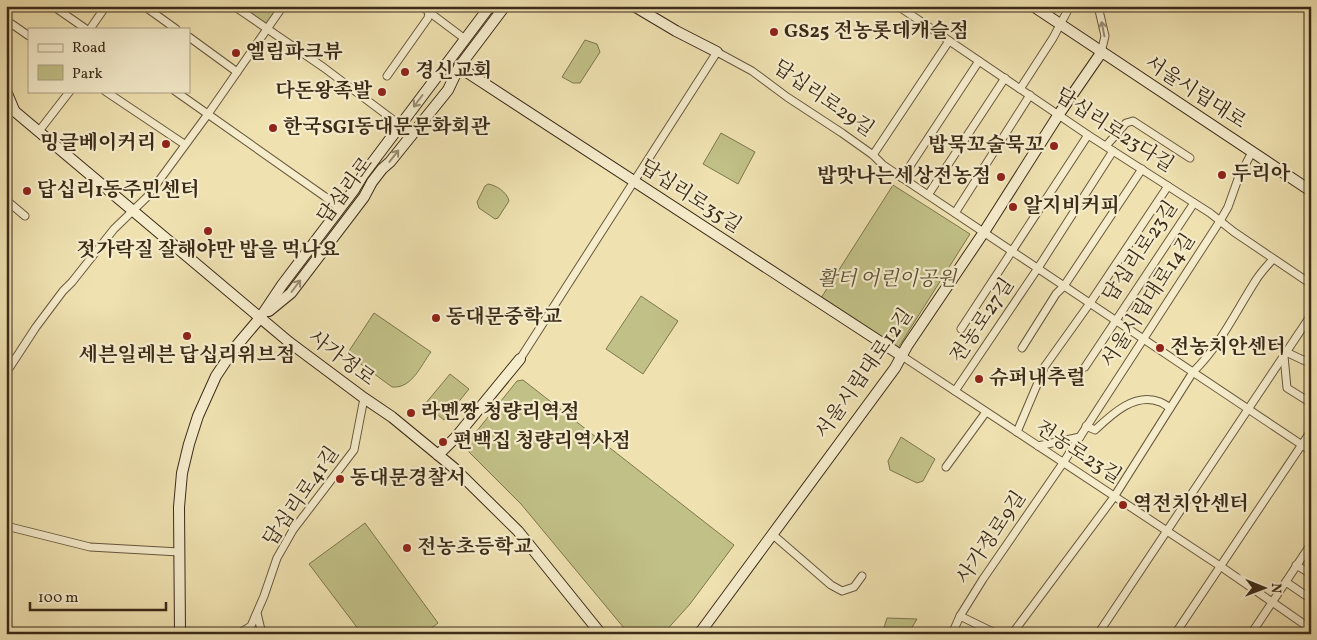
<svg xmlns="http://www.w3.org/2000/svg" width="1317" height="640" font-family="Vollkorn,'Noto Serif KR',serif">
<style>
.park{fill:#c1c086;stroke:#7e764f}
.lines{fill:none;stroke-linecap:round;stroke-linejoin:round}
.street-casing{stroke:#68583e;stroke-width:9}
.secondary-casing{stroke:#3b2b18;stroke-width:12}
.street{stroke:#f5eccc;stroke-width:7}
.secondary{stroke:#f5eccc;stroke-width:10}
.oneway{stroke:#988c72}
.poi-dot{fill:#8f2418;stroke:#f5eccc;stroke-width:2}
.labels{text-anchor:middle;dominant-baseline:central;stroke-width:4.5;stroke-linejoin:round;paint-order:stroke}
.poi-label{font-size:20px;font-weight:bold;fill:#3b2b18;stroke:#f5eccc;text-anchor:start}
.street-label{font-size:20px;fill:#3b2b18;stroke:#f5eccc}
.park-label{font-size:20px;font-style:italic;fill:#5c5034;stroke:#f5eccc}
</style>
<rect width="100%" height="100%" fill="#efe1b0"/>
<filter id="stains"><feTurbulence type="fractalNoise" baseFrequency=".004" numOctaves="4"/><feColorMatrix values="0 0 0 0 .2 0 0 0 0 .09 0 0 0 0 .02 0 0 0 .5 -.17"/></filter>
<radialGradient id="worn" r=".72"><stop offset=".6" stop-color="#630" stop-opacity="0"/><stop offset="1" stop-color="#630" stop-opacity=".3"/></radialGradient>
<!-- park -->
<g class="park">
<polygon points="238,6 279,6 265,26"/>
<polygon points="585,40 597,44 600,52 580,83 573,83 562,77"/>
<polygon points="721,133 755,152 738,184 703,164"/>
<path d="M488,184C496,185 507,192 509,201L498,218L495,219L479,208L477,202L485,186Z"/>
<polygon points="893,185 970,234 898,348 821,298"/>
<polygon points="641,296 678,321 643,374 606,349"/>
<path d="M374,313L431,352C421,365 412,389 392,387L347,354Z"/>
<polygon points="450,374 469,389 444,420 425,404"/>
<polygon points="523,380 734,545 690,604 663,634 629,634 521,504 469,452 468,442 517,381"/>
<polygon points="901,437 935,459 923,481 917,483 890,470 888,461"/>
<polygon points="365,523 438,623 424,634 362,634 309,564"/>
<polygon points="887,618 917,619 908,634 882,634"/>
</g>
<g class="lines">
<defs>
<g id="street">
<polyline points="53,6 86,29"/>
<polyline points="144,6 176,29"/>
<polyline points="234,6 323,67 412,134"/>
<polyline points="421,6 465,39"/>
<polyline points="898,6 1088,135 1210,213 1234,232 1311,284"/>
<polyline points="1098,6 1105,36 1101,53"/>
<polyline points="6,20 29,36"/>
<polyline points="90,29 106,6"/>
<polyline points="189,37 237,72"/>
<polyline points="387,76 428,18 430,6"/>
<polyline points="1020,89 1053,38 1070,6"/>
<polyline points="105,91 184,144"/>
<polyline points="175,91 324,196 340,209"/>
<polyline points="39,131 70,91"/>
<polyline points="1106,146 1126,123 1133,121 1190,158"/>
<polyline points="873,155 949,41"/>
<polyline points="902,178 979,61"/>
<polyline points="928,195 1005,78"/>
<polyline points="6,200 25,216"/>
<polyline points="955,213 1030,95"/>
<polyline points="961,329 1088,135"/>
<polyline points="1022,348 1056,294 1064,286 1142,169"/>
<polyline points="1286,352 1305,361 1311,361"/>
<polyline points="902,356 1223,568 1311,629"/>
<polyline points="1284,356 1287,388 1311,403"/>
<polyline points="520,359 717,52 752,71 787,97 842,133 873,155 883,165 1311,451"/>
<polyline points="1085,367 1194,203"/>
<polyline points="6,373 36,327 63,291 72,282 114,229 147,197 208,114 283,6"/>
<polyline points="955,391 1038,268 1113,151"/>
<path d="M1086,426L1095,430C1112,414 1135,392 1160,402C1163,403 1167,406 1170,408"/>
<polyline points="1017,432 1045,366 1090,303 1168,186"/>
<polyline points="1038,446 1080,437"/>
<polyline points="946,467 986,412"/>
<polyline points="6,526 90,547 179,552"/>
<polyline points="772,534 831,585 842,591 854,587 862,576"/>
<polyline points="1296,565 1311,574"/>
<polyline points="1286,582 1308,597"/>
<polyline points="257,613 262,634"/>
<polyline points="960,616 997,634"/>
<polyline points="238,634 251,626 264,596 277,558 293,530 354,450 364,398"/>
<polyline points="952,634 960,616 983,579 1063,463 1220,221 1228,207 1238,179 1252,152"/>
<path d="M1012,634L1114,497L1193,372C1220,346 1236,311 1256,280C1261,272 1267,266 1273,259"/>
<polyline points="1098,634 1311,315"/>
<polyline points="1175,634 1311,431"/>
<polyline points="1251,634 1311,544"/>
</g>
<g id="secondary">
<polyline points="634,6 676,31 717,52"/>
<polyline points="1033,6 1311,191"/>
<polyline points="459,67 902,356"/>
<polyline points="6,91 14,110"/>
<polyline points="6,104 289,342 364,398 392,417 454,468 518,531 601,634"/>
<polyline points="269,311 291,293 364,197 372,182 382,169 390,162 448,90 459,67 505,6"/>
<polyline points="438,455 456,437 520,359"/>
<polyline points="180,634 179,507 182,473 189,444 198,416 216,376 226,361 238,344 260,318 282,285 354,190 363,175 490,6"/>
<polyline points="699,634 895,368 907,346 984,232 1059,114 1101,53"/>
</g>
</defs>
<!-- street casing -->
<use href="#street" class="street-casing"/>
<!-- secondary casing -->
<use href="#secondary" class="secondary-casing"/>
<!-- street -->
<use href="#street" class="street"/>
<!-- secondary -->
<use href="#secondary" class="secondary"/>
</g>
<!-- one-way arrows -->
<defs><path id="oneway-shaft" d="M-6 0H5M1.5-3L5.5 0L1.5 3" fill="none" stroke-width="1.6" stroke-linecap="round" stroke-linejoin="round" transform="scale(1.25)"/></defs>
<g class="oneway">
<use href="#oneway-shaft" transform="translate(1103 29) rotate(-101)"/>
<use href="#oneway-shaft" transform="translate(418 101) rotate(127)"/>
<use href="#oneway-shaft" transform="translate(394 156) rotate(-52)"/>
<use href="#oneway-shaft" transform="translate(296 286) rotate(-53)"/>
</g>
<!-- markers -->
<g class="poi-dot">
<circle cx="774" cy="32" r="5"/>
<circle cx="236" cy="53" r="5"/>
<circle cx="405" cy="72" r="5"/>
<circle cx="382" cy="92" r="5"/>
<circle cx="273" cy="128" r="5"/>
<circle cx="166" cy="144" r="5"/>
<circle cx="1054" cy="146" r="5"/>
<circle cx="1222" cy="175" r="5"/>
<circle cx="1001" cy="177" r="5"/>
<circle cx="27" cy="191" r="5"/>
<circle cx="1013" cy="207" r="5"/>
<circle cx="208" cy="231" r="5"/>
<circle cx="436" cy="318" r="5"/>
<circle cx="187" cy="336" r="5"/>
<circle cx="1160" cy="348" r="5"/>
<circle cx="979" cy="379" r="5"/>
<circle cx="411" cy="413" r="5"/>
<circle cx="443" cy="442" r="5"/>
<circle cx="340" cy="479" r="5"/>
<circle cx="1123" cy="505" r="5"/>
<circle cx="407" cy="548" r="5"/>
</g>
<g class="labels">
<!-- poi labels -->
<g class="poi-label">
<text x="784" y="32">GS25 전농롯데캐슬점</text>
<text x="246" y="53">엘림파크뷰</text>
<text x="415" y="72">경신교회</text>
<text x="372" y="92" text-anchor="end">다돈왕족발</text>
<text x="283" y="128">한국SGI동대문문화회관</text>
<text x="156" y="144" text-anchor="end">밍글베이커리</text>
<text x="1044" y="146" text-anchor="end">밥묵꼬술묵꼬</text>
<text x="1232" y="175">두리아</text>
<text x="991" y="177" text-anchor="end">밥맛나는세상전농점</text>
<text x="37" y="191">답십리1동주민센터</text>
<text x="1023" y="207">알지비커피</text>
<text x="208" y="251" text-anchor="middle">젓가락질 잘해야만 밥을 먹나요</text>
<text x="446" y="318">동대문중학교</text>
<text x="1170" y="348">전농치안센터</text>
<text x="187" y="356" text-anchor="middle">세븐일레븐 답십리위브점</text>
<text x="989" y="379">슈퍼내추럴</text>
<text x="421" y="413">라멘짱 청량리역점</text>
<text x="453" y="442">편백집 청량리역사점</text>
<text x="350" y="479">동대문경찰서</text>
<text x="1133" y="505">역전치안센터</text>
<text x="417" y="548">전농초등학교</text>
</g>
<!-- street labels -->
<g class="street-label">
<text transform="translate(1195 93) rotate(33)">서울시립대로</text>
<text transform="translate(823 99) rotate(35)">답십리로29길</text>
<text transform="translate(1114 131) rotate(33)">답십리로23다길</text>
<text transform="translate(346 191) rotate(-53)">답십리로</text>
<text transform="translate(690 197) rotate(33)">답십리로35길</text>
<text transform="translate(1141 252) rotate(-56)">답십리로23길</text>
<text transform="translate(1149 301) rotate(-57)">서울시립대로14길</text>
<text transform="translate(983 321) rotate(-56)">전농로27길</text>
<text transform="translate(341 359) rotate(37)">사가정로</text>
<text transform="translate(865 374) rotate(-55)">서울시립대로12길</text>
<text transform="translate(1078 453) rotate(33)">전농로23길</text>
<text transform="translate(302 497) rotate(-55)">답십리로41길</text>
<text transform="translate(992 538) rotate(-56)">사가정로9길</text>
</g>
<!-- park labels -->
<g class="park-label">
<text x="887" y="280">활터 어린이공원</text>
</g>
</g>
<!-- margin -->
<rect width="1317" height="640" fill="none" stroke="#efe1b0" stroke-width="25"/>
<rect x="8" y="8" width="1302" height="625" fill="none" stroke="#3b2b18" stroke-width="2.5"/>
<rect x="12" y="12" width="1292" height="615" fill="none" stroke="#3b2b18"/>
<!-- legend -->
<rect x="28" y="28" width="162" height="65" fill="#f5eccc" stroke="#ab9f84"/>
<rect x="38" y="44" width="25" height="8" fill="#f5eccc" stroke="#ab9f84"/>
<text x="72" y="52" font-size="15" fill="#3b2b18">Road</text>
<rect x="38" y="65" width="25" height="15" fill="#c1c086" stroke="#ab9f84"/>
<text x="72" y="78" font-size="15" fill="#3b2b18">Park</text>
<!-- north arrow -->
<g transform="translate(1264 588) rotate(91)" stroke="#f5eccc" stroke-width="4" paint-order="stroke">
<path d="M0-4L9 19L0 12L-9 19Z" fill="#3b2b18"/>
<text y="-8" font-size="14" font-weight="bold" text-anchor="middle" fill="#3b2b18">N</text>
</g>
<!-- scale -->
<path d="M30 602v8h136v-8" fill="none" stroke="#3b2b18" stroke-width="2.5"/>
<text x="38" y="602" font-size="15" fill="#3b2b18" stroke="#f5eccc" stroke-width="4" paint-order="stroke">100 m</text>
<rect width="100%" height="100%" filter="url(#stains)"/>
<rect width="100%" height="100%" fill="url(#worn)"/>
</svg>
